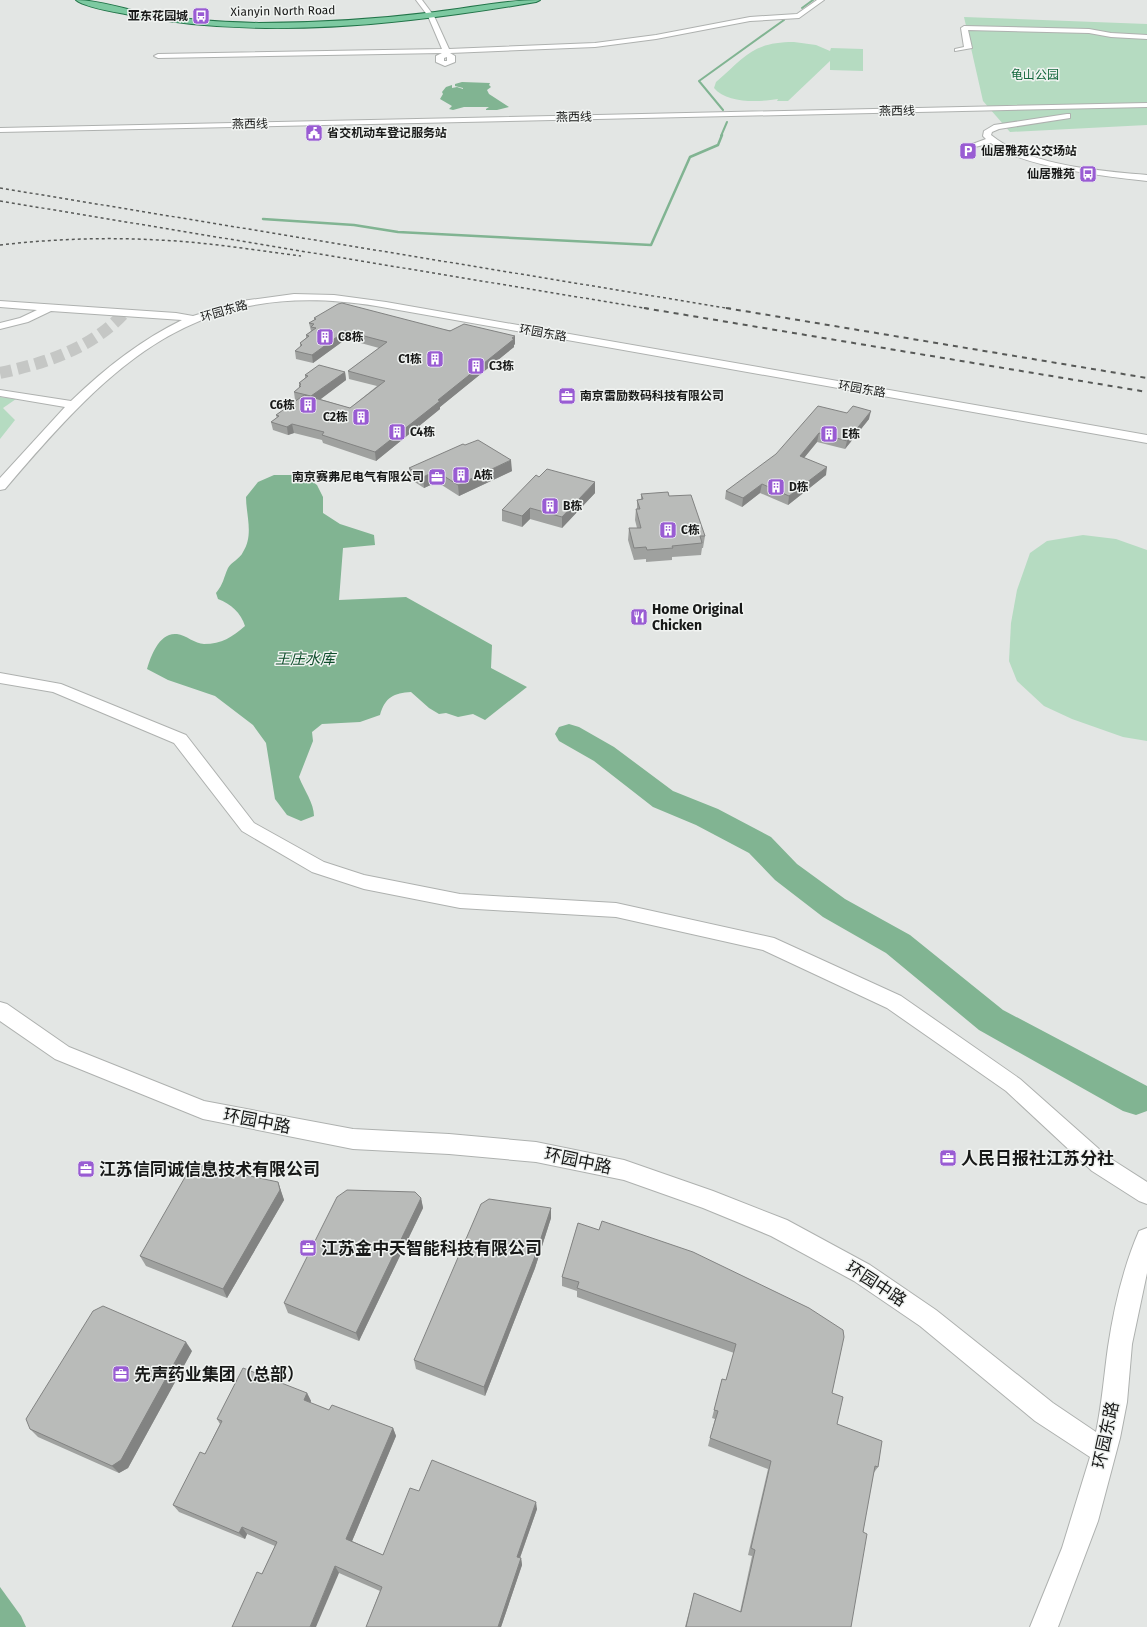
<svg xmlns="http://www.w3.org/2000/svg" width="1147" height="1627" font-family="'Fira Sans','Noto Sans SC',sans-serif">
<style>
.green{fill:#b5dbc1}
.water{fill:#81b492}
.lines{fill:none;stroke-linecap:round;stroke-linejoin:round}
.stream-far1{stroke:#81b492;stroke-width:2}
.stream{stroke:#81b492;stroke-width:2.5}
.river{fill:#81b492;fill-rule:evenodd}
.minor-tunnel{stroke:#c5c7c5;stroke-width:12;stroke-dasharray:12 6;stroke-linecap:butt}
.minor-casing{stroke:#aeb1af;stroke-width:2}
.major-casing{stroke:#227449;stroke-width:2}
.minor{fill:#fff;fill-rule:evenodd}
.major{fill:#7dc9a1;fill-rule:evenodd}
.rail-far1{stroke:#575957;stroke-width:1.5;stroke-dasharray:3 3;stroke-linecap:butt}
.rail{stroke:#575957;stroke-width:2;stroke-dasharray:5 5;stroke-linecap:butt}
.wall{fill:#9fa19f}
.shaded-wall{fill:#828382}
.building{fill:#b9bbb9;stroke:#828382}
.labels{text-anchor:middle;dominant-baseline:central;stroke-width:3;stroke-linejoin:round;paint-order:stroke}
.far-street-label{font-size:12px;fill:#181918;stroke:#f0f3f1}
.far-poi-label{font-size:12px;font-weight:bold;fill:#181918;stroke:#f0f3f1;text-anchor:start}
.far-park-label{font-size:12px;fill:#13673c;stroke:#f0f3f1}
.poi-label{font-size:14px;font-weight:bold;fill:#181918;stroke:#f0f3f1;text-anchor:start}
.water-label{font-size:15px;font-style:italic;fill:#104e2d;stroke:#f0f3f1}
.near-street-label{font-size:17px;fill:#181918;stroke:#f0f3f1}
.near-poi-label{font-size:17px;font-weight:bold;fill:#181918;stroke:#f0f3f1;text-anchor:start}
</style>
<rect width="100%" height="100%" fill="#e3e6e4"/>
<!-- green -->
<g class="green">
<polygon points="964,17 1147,24 1147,125 1010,132 983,101"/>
<path d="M794,42L816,45L830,51L831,48L863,49V71L830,70V61L788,101H777L778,99C760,102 727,104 714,88L716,82C745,57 752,42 794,42Z"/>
<polygon points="0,397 16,399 3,408 15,420 0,439"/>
<polygon points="1083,535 1116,539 1147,550 1147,741 1123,737 1072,719 1044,706 1017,681 1009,661 1011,623 1017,590 1030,553 1047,541"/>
</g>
<!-- water -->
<g class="water">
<polygon points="462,82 490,83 489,85 491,87 487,90 489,94 509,107 497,110 486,110 486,109 489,107 464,107 453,110 449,109 452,106 440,99 443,94 442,92 446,87 452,85 452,88 457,87 463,89 463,88 455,86 455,84"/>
<path d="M274,475H303L317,485L323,497V513L340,524L374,535L375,545L343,548L339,600L406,597L492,645L491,668L527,687L485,720L473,714L458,717L446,713L439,714L429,708L411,692C394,693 385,697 380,715L360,722L322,724L312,732L313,741L299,777C304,790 314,803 314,816L301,821L287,815L275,799L266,743L253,725L215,696L168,680L147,669C151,656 159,632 177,634C186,635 195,644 204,644C222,644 232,637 245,626C241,613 231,604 218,599L216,593C224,583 223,579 228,568C231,562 240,559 243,552C254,535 246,515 246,497L258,482Z"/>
<polygon points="0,1587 21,1616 26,1627 0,1627"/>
</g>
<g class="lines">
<!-- stream-far1 -->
<g class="stream-far1">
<polyline points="802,8 813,0"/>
<polyline points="723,110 699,81 784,20"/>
<polyline points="721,136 727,122"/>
</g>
<!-- stream -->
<polyline class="stream" points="263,219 354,225 398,232 651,245 690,157 718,145 722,135"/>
<!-- river -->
<polygon class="river" points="569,724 579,727 614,747 673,791 718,809 771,837 797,864 845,899 910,935 1003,1010 1147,1086 1147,1111 1136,1115 1123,1111 979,1030 886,953 823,917 775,880 749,853 696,825 653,807 594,761 559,741 555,734 559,727"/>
<!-- minor-tunnel -->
<path class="minor-tunnel" d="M0,373C46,363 93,348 125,312"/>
<defs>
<g id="minor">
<path d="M416,0H422L434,16L449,49L595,43L656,35L750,17L797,14L817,0H824L799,18L750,21L656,39L595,47L450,53L455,56V62L445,66L436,62V56L442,53L158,58L154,56L158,54L442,49L428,16ZM447,57V61H444V58Z"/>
<polygon points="964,26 1089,29 1111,33 1147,35 1147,39 1111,37 1089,33 968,30 972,48 955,51 955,49 964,47 961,28"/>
<polygon points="1147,103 1147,107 0,132 0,128"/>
<path d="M1067,114H1070V118L999,129L992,132L991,135C1029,166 1100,171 1147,175V181C1108,177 1020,167 991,143L971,148L967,146L986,139L983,136L984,131L994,125Z"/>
<path d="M294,294L334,295L386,302L1147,435V443L376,306C196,277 113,362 5,489L0,490V478L65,407L0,396V390L71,401C104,369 141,340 182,320L51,311L28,322L0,329V323L20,318L37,310L0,307V301L176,313L193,316L242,301Z"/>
<polygon points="0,673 61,684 186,735 254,823 324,862 364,875 460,894 616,903 774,938 901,996 1020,1079 1108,1157 1147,1182 1147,1204 1139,1201 1092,1171 1006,1091 887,1008 763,950 616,917 460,908 364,889 312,872 242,831 174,743 53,692 0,683"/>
<path d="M0,1002L7,1004L69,1047L204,1101L353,1129L449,1134L536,1142L624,1160L713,1191L787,1220L870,1265L936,1310L1053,1403L1096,1432C1102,1404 1104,1375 1108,1347C1114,1307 1123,1268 1139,1231L1147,1228V1273L1132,1344L1127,1402L1120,1438L1098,1521L1058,1627H1030L1062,1548L1090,1457L1035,1421L920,1326L854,1281L771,1236L703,1208L624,1180L536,1162L449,1154L353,1149L203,1119L55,1059L0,1021Z"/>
</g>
<path id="major" d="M76,0C101,0 126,10 150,14C186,20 223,22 259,23C318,23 377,19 435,12C470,8 505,0 540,0L536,2C402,25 260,41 125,14C114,12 84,7 76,0Z"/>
</defs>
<!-- minor casing -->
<use href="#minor" class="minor-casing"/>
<!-- major casing -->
<use href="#major" class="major-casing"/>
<!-- minor -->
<use href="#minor" class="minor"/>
<!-- major -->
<use href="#major" class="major"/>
<!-- rail-far1 -->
<g class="rail-far1">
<polyline points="0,188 732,309"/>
<polyline points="0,201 650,309"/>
<path d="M0,245C53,239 105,237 158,240C206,242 254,250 301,256"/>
</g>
<!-- rail -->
<g class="rail">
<polyline points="644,308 1147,392"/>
<polyline points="726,308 1147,378"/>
</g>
</g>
<!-- wall -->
<g class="wall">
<polygon points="314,318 515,336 515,344 514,345 514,347 440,407 440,409 376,461 323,443 322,440 294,433 288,435 273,430 271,422 277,418 276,415 297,400 295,400 294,392 299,388 299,383 305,378 305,375 345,372 346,380 320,399 350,408 377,386 349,379 348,371 379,348 346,339 313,363 296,359 295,351 300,347 300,343 306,338 306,335 311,331 309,323 314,320"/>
<polygon points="847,413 869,419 845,449 817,442 804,458 826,475 788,505 760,493 742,507 725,499 726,491"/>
<polygon points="409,468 512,471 459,496 437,482 424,488 410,479"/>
<polygon points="539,477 595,493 562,528 530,519 522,527 502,521 502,510"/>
<polygon points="641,494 669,496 705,536 703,548 702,548 701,555 672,557 672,560 646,562 646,559 634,560 628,540 629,528 637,528 635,520 636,509 637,509 637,500 641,500"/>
<polygon points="278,1182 284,1200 227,1298 146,1266 140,1256"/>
<polygon points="421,1198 423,1208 359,1341 288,1313 284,1303"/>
<polygon points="551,1208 551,1218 535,1268 485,1396 416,1369 414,1360"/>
<polygon points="578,1223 832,1393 837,1424 878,1467 873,1474 863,1532 851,1627 685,1627 694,1593 740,1612 752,1556 748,1555 768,1469 708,1446 715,1419 712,1418 722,1379 726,1380 734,1353 577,1297 577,1291 562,1286 562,1277"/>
<polygon points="192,1351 128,1468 119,1473 38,1437 30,1429"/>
<polygon points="307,1393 311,1401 310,1403 329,1410 393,1428 396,1436 352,1541 383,1555 419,1491 537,1509 520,1558 521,1558 522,1565 501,1627 366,1627 380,1591 339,1573 262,1574 275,1546 247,1534 245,1539 179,1512 173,1505 205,1454 220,1424 217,1419"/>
</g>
<!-- shaded-wall -->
<g class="shaded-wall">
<polygon points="345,331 346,339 313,363 312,355"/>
<polygon points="515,336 515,344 514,345 514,347 440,407 440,409 376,461 375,452"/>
<polygon points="345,372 346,380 313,405 311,396"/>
<polygon points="871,411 869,419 845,449 847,441"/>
<polygon points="292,424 294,433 288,435 287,427"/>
<polygon points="819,433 817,442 799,464 800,456"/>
<polygon points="511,460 512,471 459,496 458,485"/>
<polygon points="827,467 826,475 788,505 789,496"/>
<polygon points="436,471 437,482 424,488 423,477"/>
<polygon points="595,482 595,493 562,528 562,517"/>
<polygon points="762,484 760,493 742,507 743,498"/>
<polygon points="530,508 530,519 522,527 522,516"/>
<polygon points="278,1182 284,1200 227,1298 223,1289"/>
<polygon points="421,1198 423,1208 359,1341 356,1333"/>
<polygon points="551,1208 551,1218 535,1268 485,1396 484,1387"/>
<polygon points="186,1342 192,1351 128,1468 119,1473 112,1466"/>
<polygon points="307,1393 311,1401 308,1408 304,1400"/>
<polygon points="393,1428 396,1436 350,1546 346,1539"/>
<polygon points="536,1502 537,1509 518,1563 517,1557"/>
<polygon points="242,1527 247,1534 245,1539 239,1533"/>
<polygon points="521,1558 522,1565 501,1627 498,1627"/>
<polygon points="335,1566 339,1573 316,1627 310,1627"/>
</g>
<!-- building -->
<g class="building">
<polygon points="342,303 450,331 464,324 515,336 512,338 514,339 438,400 440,401 375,452 322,435 324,432 292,424 287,427 271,422 279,416 276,415 304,395 350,408 385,381 348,371 387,342 345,331 312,355 295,351 302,345 300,343 309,336 306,335 316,328 311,327 314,324 309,323 316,319 314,318 338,304"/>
<polygon points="319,365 345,372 311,396 294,392 301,386 299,386 301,384 299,383 308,376 305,375"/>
<polygon points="818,406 847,413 853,406 871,411 847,441 819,433 800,456 827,467 789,496 762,484 743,498 726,491 776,454"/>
<polygon points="478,440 511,460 458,485 436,471 423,477 409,468 463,444 465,445"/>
<polygon points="547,469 595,482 562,517 530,508 522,516 502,510 536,475 539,477"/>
<polygon points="668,492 669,496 691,495 705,536 700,536 702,543 672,546 673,548 647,550 646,547 634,548 629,528 641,528 636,509 640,509 637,500 643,499 641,494"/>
<polygon points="198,1165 278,1182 280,1190 223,1289 140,1256 188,1172"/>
<polygon points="347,1190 415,1192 421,1198 356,1333 284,1303 337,1197"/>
<polygon points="489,1199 551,1208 534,1259 484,1387 414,1360 481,1204"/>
<polygon points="602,1221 693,1252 809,1308 843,1330 844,1337 832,1393 843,1397 837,1424 882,1441 878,1467 875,1466 863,1532 867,1534 851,1627 686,1627 694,1593 741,1612 755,1550 751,1548 771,1461 710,1438 718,1411 714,1410 722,1379 726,1380 736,1344 577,1288 579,1282 562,1277 578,1223 599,1230"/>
<polygon points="103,1306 186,1342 121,1460 112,1466 30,1429 26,1419 93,1311"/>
<polygon points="243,1368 307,1393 304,1400 329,1410 332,1405 393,1428 346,1539 383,1555 410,1488 419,1491 432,1460 536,1502 517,1557 521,1558 498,1627 366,1627 382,1587 335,1566 310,1627 232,1627 257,1572 262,1574 277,1542 242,1527 239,1533 173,1505 200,1452 205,1454 222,1421 217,1419"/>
</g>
<!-- icons -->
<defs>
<symbol id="bus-square" viewBox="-11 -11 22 22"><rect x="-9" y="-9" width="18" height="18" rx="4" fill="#995cd3" stroke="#f0f3f1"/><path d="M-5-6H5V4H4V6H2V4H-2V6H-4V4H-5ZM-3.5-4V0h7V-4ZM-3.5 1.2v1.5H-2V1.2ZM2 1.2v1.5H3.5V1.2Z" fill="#fff"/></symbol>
<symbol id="civic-square" viewBox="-11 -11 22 22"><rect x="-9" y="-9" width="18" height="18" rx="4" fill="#995cd3" stroke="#f0f3f1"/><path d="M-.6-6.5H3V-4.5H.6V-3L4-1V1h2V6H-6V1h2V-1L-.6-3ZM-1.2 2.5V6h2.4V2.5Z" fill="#fff"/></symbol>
<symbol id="parking-square" viewBox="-11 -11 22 22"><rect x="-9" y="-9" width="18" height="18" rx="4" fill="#995cd3" stroke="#f0f3f1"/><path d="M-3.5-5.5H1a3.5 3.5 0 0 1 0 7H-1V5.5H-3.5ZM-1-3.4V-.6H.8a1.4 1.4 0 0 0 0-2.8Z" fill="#fff"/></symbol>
<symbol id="building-square" viewBox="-11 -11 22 22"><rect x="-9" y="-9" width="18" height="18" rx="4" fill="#995cd3" stroke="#f0f3f1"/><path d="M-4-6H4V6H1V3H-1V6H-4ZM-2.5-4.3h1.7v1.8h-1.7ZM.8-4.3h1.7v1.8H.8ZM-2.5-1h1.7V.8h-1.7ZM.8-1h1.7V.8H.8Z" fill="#fff"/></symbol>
<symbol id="office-square" viewBox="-11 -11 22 22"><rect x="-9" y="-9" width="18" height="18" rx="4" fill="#995cd3" stroke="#f0f3f1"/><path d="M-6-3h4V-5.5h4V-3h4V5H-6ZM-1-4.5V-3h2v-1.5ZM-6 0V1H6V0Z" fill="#fff"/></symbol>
<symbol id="restaurant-square" viewBox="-11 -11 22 22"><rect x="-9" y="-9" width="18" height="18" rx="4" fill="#995cd3" stroke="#f0f3f1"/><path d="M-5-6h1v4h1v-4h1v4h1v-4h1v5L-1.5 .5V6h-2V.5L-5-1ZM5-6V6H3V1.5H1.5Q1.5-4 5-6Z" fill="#fff"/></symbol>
</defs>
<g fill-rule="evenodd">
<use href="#bus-square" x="191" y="6" width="20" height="20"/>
<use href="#civic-square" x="304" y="123" width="20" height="20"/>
<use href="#parking-square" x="958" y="141" width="20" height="20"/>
<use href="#bus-square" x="1078" y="164" width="20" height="20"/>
<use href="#building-square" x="315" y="327" width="20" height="20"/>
<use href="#building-square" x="425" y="349" width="20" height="20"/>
<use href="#building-square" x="466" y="356" width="20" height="20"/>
<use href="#office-square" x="557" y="386" width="20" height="20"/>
<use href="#building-square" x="298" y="395" width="20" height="20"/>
<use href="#building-square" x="351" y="407" width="20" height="20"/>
<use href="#building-square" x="387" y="422" width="20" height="20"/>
<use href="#building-square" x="819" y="424" width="20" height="20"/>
<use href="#building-square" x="451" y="465" width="20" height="20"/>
<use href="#office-square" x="427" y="467" width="20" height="20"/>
<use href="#building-square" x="766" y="477" width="20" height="20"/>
<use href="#building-square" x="540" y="496" width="20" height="20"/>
<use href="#building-square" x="658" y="520" width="20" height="20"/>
<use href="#restaurant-square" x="629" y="607" width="20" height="20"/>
<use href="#office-square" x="938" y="1148" width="20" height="20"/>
<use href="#office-square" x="76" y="1159" width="20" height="20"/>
<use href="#office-square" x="298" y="1238" width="20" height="20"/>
<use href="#office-square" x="111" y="1364" width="20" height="20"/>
</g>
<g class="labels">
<!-- far-street labels -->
<g class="far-street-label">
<text transform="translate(283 11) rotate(-1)">Xianyin North Road</text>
<text transform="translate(897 111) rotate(-1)">燕西线</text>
<text transform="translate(574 117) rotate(-1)">燕西线</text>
<text transform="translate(250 124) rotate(-1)">燕西线</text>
<text transform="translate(224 311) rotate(-16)">环园东路</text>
<text transform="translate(543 333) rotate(10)">环园东路</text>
<text transform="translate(862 389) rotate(10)">环园东路</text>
</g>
<!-- far-poi labels -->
<g class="far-poi-label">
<text x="188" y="16" text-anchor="end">亚东花园城</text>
<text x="327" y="133">省交机动车登记服务站</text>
<text x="981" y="151">仙居雅苑公交场站</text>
<text x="1075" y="174" text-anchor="end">仙居雅苑</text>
<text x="338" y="337">C8栋</text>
<text x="422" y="359" text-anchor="end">C1栋</text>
<text x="489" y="366">C3栋</text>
<text x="580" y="396">南京雷励数码科技有限公司</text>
<text x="295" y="405" text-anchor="end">C6栋</text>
<text x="348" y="417" text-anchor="end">C2栋</text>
<text x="410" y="432">C4栋</text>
<text x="842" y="434">E栋</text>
<text x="474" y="475">A栋</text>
<text x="424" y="477" text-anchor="end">南京赛弗尼电气有限公司</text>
<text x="789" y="487">D栋</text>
<text x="563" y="506">B栋</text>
<text x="681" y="530">C栋</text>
</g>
<!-- far-park labels -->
<g class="far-park-label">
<text x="1035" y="75">龟山公园</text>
</g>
<!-- poi labels -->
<g class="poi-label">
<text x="652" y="609">Home Original<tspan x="652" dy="16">Chicken</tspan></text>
</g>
<!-- water labels -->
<g class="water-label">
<text x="305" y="659">王庄水库</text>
</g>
<!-- near-street labels -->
<g class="near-street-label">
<text transform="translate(257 1121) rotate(11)">环园中路</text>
<text transform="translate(578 1161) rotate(12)">环园中路</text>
<text transform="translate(876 1284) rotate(33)">环园中路</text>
<text transform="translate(1106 1435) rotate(-78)">环园东路</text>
</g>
<!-- near-poi labels -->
<g class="near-poi-label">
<text x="961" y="1158">人民日报社江苏分社</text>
<text x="99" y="1169">江苏信同诚信息技术有限公司</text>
<text x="321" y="1248">江苏金中天智能科技有限公司</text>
<text x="134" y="1374">先声药业集团（总部）</text>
</g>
</g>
</svg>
